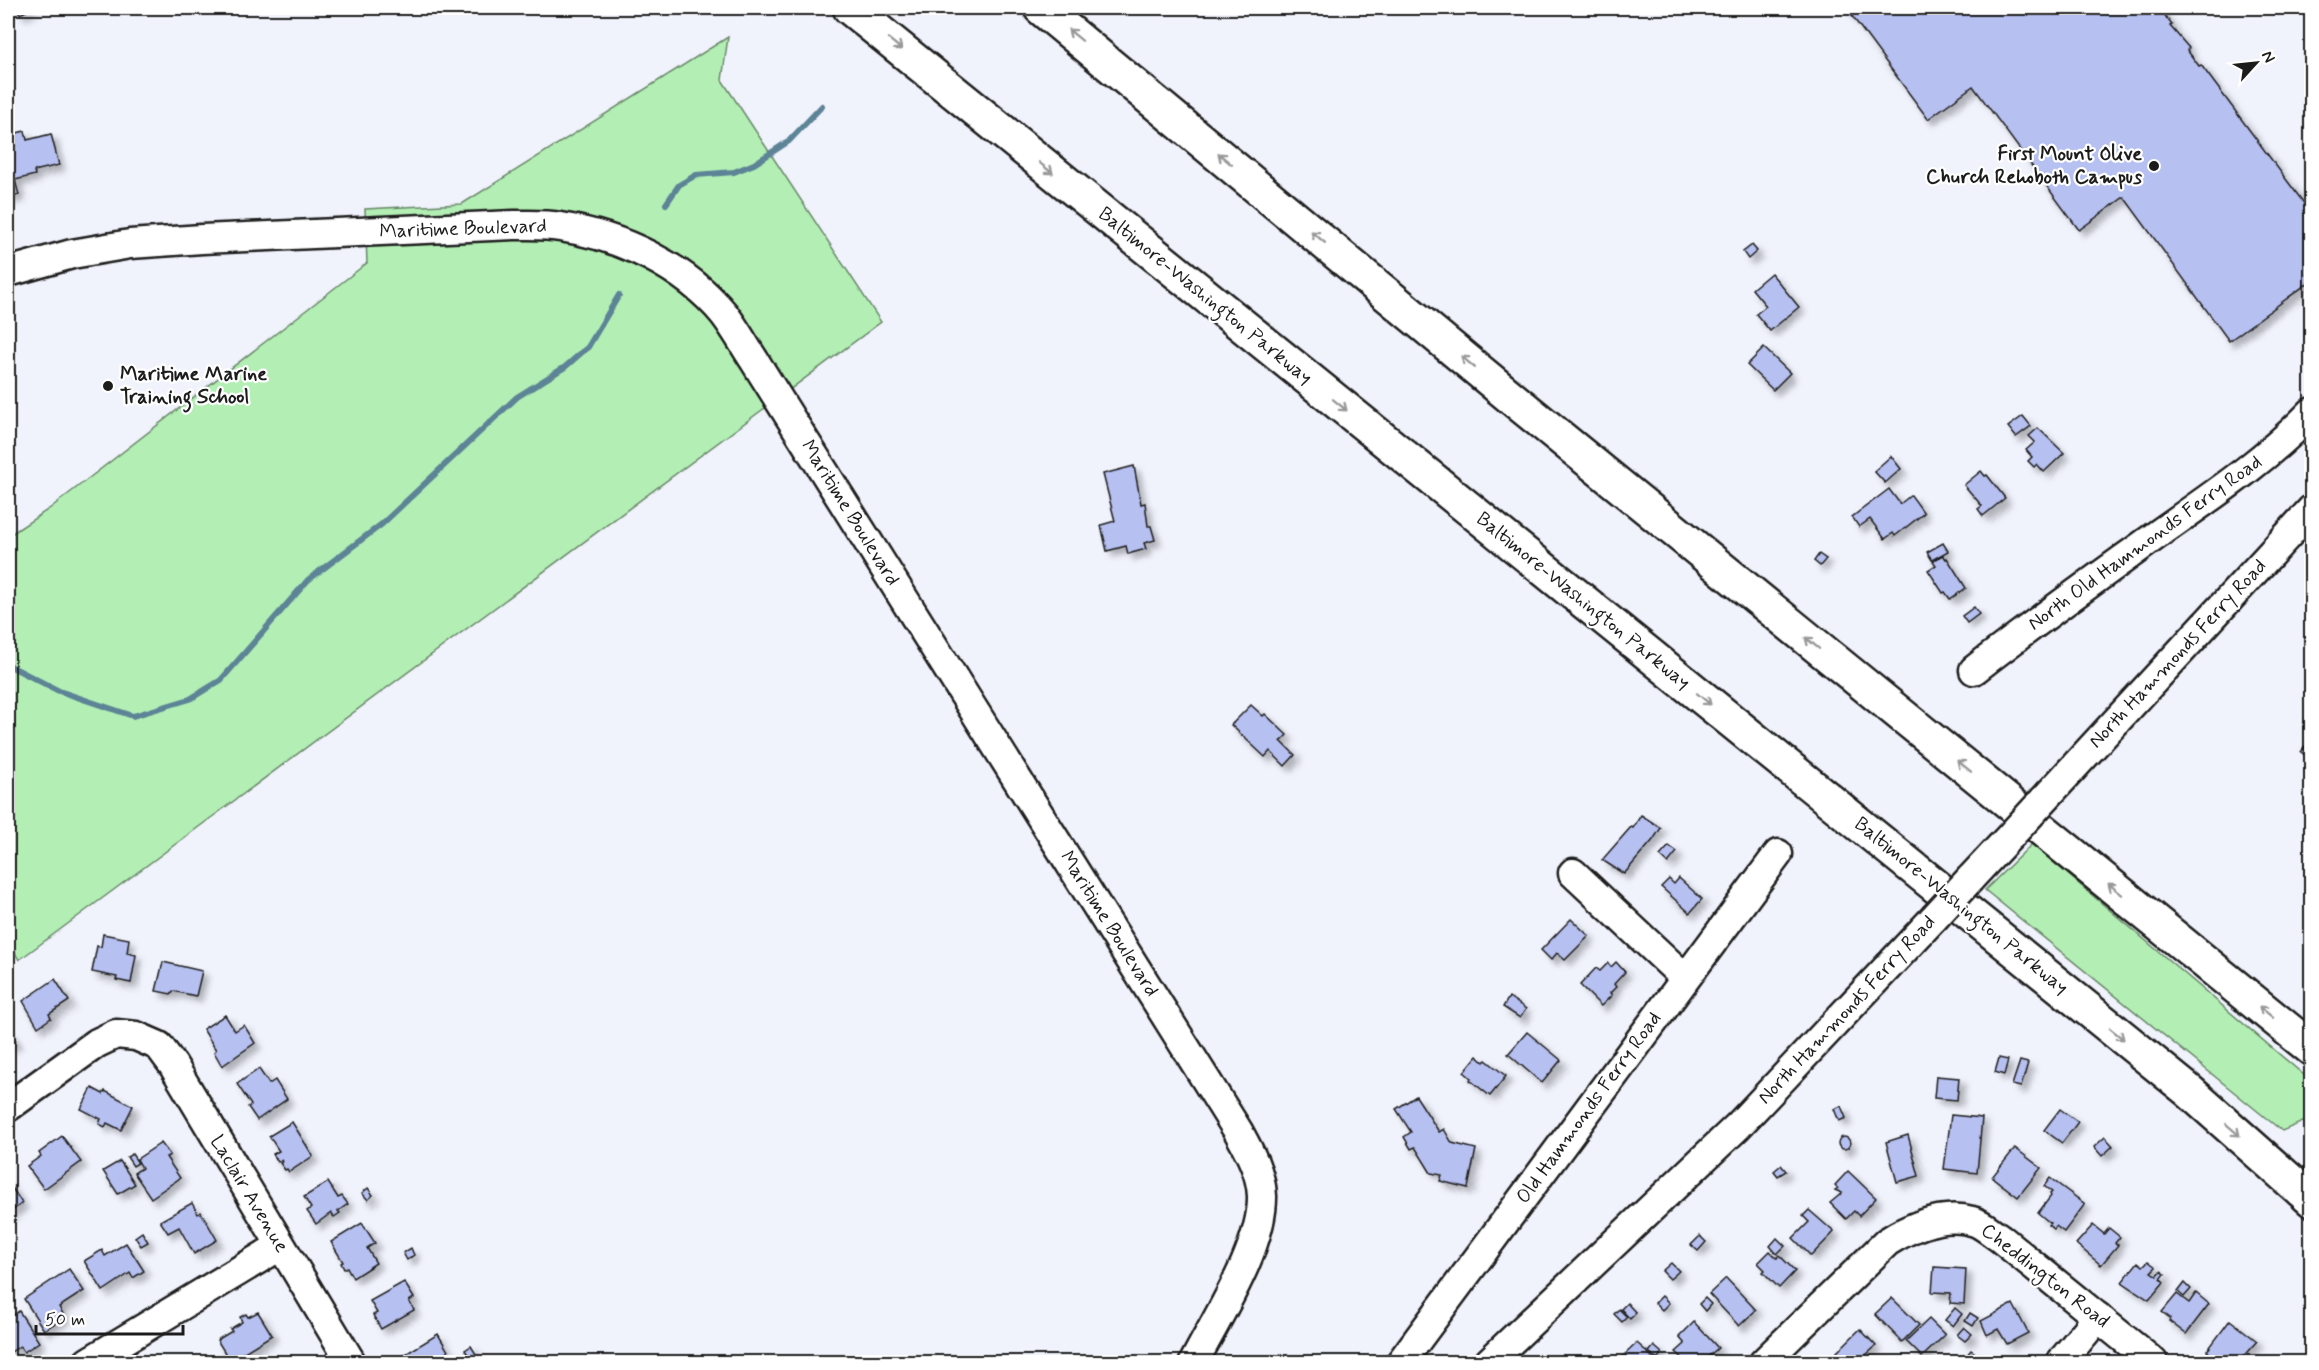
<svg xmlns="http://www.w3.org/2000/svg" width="2319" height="1370" font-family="Mynerve,sans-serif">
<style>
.green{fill:#b3efb4;stroke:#688668;stroke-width:1.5}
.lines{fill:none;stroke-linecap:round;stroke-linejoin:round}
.stream{stroke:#5c8496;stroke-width:6}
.building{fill:#b6c0f1;stroke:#1c1c1c;stroke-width:1.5;filter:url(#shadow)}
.minor-casing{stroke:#1c1c1c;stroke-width:33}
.highway-casing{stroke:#1c1c1c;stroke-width:38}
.minor{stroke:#fff;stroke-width:28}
.highway{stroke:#fff;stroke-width:33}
.minor-bridge-casing{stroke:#1c1c1c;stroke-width:33;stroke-linecap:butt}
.minor-bridge{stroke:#fff;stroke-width:28}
.oneway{stroke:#999}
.poi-dot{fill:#1c1c1c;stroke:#fff;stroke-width:2}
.labels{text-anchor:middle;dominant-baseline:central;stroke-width:4.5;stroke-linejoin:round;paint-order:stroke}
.poi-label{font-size:20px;font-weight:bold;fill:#1c1c1c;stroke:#fff;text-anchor:end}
.street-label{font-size:20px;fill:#1c1c1c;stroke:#fff}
</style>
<defs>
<filter id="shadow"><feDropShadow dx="5.5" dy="5.5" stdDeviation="3" flood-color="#0004"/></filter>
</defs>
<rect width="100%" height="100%" fill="#f0f2fc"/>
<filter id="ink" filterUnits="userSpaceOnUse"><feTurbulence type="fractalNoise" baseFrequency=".0167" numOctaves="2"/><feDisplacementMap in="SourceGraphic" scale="12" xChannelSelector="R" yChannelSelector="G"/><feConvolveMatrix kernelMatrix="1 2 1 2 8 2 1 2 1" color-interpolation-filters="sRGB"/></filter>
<g filter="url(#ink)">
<!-- green -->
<g class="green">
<polygon points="728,37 722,80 881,322 19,960 8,939 8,536 49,509 367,263 365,209 462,204"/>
<polygon points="2032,844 2311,1081 2311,1123 2305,1121 2282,1131 1985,890"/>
</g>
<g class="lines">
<!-- stream -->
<g class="stream">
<polyline points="666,204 679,185 696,175 734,172 754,164 789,141 822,106"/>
<polyline points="8,665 59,691 133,716 190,699 221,680 308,580 382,524 517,397 565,367 588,347 619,295"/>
</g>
</g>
<!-- building -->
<g class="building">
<polygon points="17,8 33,8 20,14"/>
<polygon points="1846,8 2159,8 2172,25 2170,26 2189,48 2187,50 2199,66 2201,65 2312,214 2312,280 2229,341 2124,197 2079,230 1973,86 1928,119"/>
<polygon points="25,131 27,140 51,134 59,165 34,171 35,175 15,180 19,195 8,198 8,135"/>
<polygon points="1752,245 1757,251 1748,259 1743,252"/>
<polygon points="1771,273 1799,307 1770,331 1756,314 1766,306 1752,289"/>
<polygon points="1764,348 1790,373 1773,390 1747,365"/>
<polygon points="2023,416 2031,426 2016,437 2008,427"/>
<polygon points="2038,428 2064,453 2044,472 2037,464 2034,467 2028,461 2032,457 2026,450 2035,442 2029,436"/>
<polygon points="1891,456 1901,469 1885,483 1874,471"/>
<polygon points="1134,466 1141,504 1145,503 1148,526 1151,526 1155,540 1144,543 1146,549 1128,554 1126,546 1107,551 1101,525 1115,521 1103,474"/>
<polygon points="1981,471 1985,476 1987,475 2005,498 1983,516 1978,509 1982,506 1964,485"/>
<polygon points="1889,489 1900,504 1911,495 1924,513 1895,536 1893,533 1885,539 1870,519 1859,527 1852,517"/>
<polygon points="1943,543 1948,551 1932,560 1927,552"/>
<polygon points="1819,554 1826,559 1820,566 1814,561"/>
<polygon points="1943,555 1946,559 1947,558 1966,588 1950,599 1945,592 1943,593 1928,570 1936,565 1933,561"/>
<polygon points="1974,607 1979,614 1967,623 1962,616"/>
<polygon points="1251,705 1263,716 1265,714 1287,735 1281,741 1295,755 1285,766 1270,751 1265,757 1231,725"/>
<polygon points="2312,737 2312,760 2301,752"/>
<polygon points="1641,815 1661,828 1653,840 1624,874 1602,860 1631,827 1633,828"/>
<polygon points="1669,846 1677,852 1668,863 1660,856"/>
<polygon points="1679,878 1702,899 1690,913 1661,887 1669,879 1674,884"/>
<polygon points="1571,919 1589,936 1565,960 1557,953 1551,960 1541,950"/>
<polygon points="103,934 129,939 127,953 136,955 131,983 116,980 117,977 92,972 97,946 101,947"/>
<polygon points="163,962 202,971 196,996 173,991 171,994 156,991"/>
<polygon points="1616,962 1625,972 1614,984 1616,987 1610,993 1612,995 1601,1006 1580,985 1596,968 1600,971 1608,963 1611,967"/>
<polygon points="55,979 69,1001 49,1014 51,1018 38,1027 23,1001"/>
<polygon points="1509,997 1526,1009 1520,1018 1503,1007"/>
<polygon points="225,1015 235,1031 244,1025 255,1043 222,1066 214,1052 216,1050 203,1029"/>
<polygon points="8,1030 16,1041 8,1047"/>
<polygon points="1527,1032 1561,1060 1542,1083 1508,1054"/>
<polygon points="1477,1056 1484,1062 1486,1060 1506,1076 1490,1096 1470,1080 1471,1078 1464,1072"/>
<polygon points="1999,1058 2008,1060 2004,1075 1995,1072"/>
<polygon points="2020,1061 2028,1063 2021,1087 2012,1085"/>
<polygon points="259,1069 269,1084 275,1080 287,1099 257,1120 248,1107 251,1105 237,1084"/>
<polygon points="1936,1076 1959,1078 1957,1100 1934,1098"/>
<polygon points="92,1088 103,1094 105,1091 133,1106 121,1130 107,1123 105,1127 99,1124 101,1119 81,1109"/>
<polygon points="1416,1096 1439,1132 1444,1129 1452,1143 1476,1149 1468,1188 1440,1181 1442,1175 1431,1173 1415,1147 1411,1149 1404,1137 1411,1132 1396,1109"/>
<polygon points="1841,1106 1846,1118 1839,1121 1834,1109"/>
<polygon points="2060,1109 2078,1122 2062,1143 2044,1130"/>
<polygon points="1951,1115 1982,1118 1977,1173 1944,1169"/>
<polygon points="292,1122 313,1156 289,1172 287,1169 285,1170 280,1163 282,1162 281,1160 278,1162 273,1154 279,1151 269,1136"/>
<polygon points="1908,1135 1919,1176 1897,1182 1886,1142"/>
<polygon points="62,1136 81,1162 44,1189 27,1166 41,1156 39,1153"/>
<polygon points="2105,1137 2113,1146 2102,1156 2094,1147"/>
<circle cx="1844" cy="1143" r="6"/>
<polygon points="161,1143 170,1155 166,1157 180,1178 151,1198 134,1173 142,1168 137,1159"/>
<polygon points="2015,1148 2041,1168 2018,1197 1992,1177"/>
<polygon points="132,1154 138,1163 133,1166 127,1157"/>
<polygon points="120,1161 135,1184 118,1194 103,1171"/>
<polygon points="1781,1165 1786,1171 1778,1176 1774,1171"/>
<polygon points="1848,1171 1876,1198 1859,1216 1854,1211 1846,1219 1830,1203 1842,1193 1835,1190 1838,1188 1835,1185"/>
<polygon points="2050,1178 2085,1204 2064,1232 2056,1226 2054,1229 2048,1225 2050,1223 2038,1213 2051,1196 2050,1194 2052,1192 2044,1186"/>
<polygon points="8,1182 22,1203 8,1214"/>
<polygon points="328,1182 338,1198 342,1196 348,1204 338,1211 340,1213 334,1217 331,1213 316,1224 307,1211 311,1208 304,1197"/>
<polygon points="368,1188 373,1195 368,1200 362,1193"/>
<polygon points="192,1203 198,1214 201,1212 217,1240 194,1254 179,1227 168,1233 160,1221"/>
<polygon points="1809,1210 1834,1232 1811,1256 1793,1238 1809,1222 1803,1216"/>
<polygon points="362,1223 375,1243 367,1248 376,1263 353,1278 347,1267 344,1269 341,1263 343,1262 331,1242"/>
<polygon points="2093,1225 2104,1234 2109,1228 2120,1237 2115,1243 2118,1245 2101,1265 2076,1244"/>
<polygon points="142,1232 148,1242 141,1246 135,1237"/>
<polygon points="1700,1236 1706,1242 1698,1251 1691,1245"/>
<polygon points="1777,1238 1785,1246 1777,1254 1770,1246"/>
<polygon points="126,1243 144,1271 133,1278 130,1273 103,1291 84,1261 102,1250 105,1256"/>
<polygon points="411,1248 414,1255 407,1260 403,1253"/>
<polygon points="1770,1251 1777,1258 1779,1255 1795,1271 1779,1288 1763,1272 1765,1270 1758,1263"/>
<polygon points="2148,1261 2156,1267 2151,1272 2157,1276 2161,1271 2165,1274 2161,1279 2164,1282 2149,1300 2122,1282 2138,1262 2143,1266"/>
<polygon points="1671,1263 1679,1271 1670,1279 1662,1271"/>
<polygon points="1934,1267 1966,1269 1964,1304 1950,1303 1951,1293 1932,1292"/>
<polygon points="69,1269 84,1291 59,1307 65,1317 44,1330 24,1299"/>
<polygon points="1726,1278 1756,1310 1739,1326 1709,1294"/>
<polygon points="404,1282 414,1298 409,1301 414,1310 381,1329 373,1315 377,1313 370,1301"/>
<polygon points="2185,1283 2191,1289 2184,1297 2178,1292"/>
<polygon points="2196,1293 2209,1304 2186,1334 2169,1321 2170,1318 2162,1312 2177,1294 2189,1303"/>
<polygon points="1662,1296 1669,1303 1662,1310 1655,1303"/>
<polygon points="1705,1298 1711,1304 1705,1311 1699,1304"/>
<polygon points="1892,1298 1919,1325 1902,1342 1875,1314"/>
<polygon points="1627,1303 1636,1313 1630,1319 1621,1309"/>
<polygon points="2013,1304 2028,1333 2007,1344 1998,1329 1987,1335 1981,1321"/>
<polygon points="1955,1308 1962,1314 1953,1326 1945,1320"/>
<polygon points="1619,1309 1627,1317 1622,1322 1614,1314"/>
<polygon points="19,1311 39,1342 24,1352 20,1346 8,1354 8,1319"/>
<polygon points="258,1312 272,1335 230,1361 217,1340 232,1331 230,1329 242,1322 240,1317 246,1314 248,1317"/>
<polygon points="1970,1313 1978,1318 1973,1326 1965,1321"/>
<polygon points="1929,1319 1945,1335 1922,1357 1906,1341"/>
<polygon points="2230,1320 2257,1341 2238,1362 2222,1362 2207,1351"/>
<polygon points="1694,1322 1718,1348 1702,1362 1687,1362 1676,1352 1685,1344 1679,1337"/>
<polygon points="1964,1327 1972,1334 1965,1341 1957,1335"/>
<polygon points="1860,1329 1876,1346 1858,1362 1844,1362 1835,1354"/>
<polygon points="438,1334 448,1351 443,1355 448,1362 409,1362 404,1355"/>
<polygon points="1637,1343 1646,1351 1657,1362 1625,1362 1621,1358"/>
<polygon points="471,1346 476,1354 470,1358 465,1350"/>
<polygon points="1654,1346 1662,1353 1657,1359 1649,1352"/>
<polygon points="1971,1350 1987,1362 1961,1362"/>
<polygon points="289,1356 293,1362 279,1362"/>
</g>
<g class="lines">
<defs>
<g id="minor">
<path d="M8,272L72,254L130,244L202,239L514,225C529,225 545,224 560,227C621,236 684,266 724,314C735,328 744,345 754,360L1238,1131C1249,1151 1261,1172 1262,1196C1263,1247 1217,1317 1194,1362"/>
<path d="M1974,670C2034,623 2096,579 2158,534C2212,496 2266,460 2312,412"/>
<polyline points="2050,793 2312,509"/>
<polyline points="1573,873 1685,978"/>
<polyline points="1970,879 2014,832"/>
<polyline points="8,1107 97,1043 116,1034 136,1036 159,1046 173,1065 351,1362"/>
<polyline points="88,1362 280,1246"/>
<polyline points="1401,1362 1778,854"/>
<polyline points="1489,1362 1738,1126 1934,918"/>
<path d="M1764,1362L1887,1242C1911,1227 1943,1213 1972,1221C1982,1223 1992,1233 2000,1238L2153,1362"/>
<polyline points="2061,1362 2098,1317"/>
</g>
<g id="highway">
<polyline points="850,8 2189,1091 2312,1200"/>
<polyline points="1041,8 1513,399 2312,1049"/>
</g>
</defs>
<!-- minor casing -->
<use href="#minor" class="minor-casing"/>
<!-- highway casing -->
<use href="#highway" class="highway-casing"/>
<!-- minor -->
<use href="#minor" class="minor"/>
<!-- highway -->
<use href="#highway" class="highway"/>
<defs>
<g id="minor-bridge">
<polyline points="2014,832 2050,793"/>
<polyline points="1934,918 1970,879"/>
</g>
</defs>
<!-- minor-bridge casing -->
<use href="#minor-bridge" class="minor-bridge-casing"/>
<!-- minor-bridge -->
<use href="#minor-bridge" class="minor-bridge"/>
</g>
<!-- one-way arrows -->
<defs><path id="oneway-shaft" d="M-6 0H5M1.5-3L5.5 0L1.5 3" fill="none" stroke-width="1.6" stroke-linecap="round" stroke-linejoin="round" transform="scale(1.5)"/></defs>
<g class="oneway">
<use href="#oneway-shaft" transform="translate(1075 35) rotate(-141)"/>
<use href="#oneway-shaft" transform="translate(895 44) rotate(39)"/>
<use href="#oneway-shaft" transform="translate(1225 159) rotate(-140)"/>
<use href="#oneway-shaft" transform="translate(1046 168) rotate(39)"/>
<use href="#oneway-shaft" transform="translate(1318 237) rotate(-140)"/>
<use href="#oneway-shaft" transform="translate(1468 362) rotate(-140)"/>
<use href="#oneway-shaft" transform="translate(1340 405) rotate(39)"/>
<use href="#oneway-shaft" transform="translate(1812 643) rotate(-141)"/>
<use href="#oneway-shaft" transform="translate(1704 699) rotate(39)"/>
<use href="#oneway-shaft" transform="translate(1964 766) rotate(-141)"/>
<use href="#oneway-shaft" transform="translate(2115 889) rotate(-141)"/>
<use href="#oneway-shaft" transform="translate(2266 1012) rotate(-141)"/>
<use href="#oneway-shaft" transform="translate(2117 1034) rotate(39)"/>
<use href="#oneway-shaft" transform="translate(2233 1130) rotate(41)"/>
</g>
</g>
<!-- markers -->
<g class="poi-dot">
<circle cx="2154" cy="166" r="6"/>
<circle cx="108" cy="386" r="6"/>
</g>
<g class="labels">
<!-- poi labels -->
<g class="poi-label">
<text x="2142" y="154">First Mount Olive<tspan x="2142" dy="23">Church Rehoboth Campus</tspan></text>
<text x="120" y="374" text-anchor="start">Maritime Marine<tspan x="120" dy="23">Training School</tspan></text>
</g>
<!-- street labels -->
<g class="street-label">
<text transform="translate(463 229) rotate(-2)">Maritime Boulevard</text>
<text transform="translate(1205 296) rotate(39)">Baltimore-Washington Parkway</text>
<text transform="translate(850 513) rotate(58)">Maritime Boulevard</text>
<text transform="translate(2145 543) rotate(-36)">North Old Hammonds Ferry Road</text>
<text transform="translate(1583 601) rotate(39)">Baltimore-Washington Parkway</text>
<text transform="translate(2178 654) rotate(-47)">North Hammonds Ferry Road</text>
<text transform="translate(1961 906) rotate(39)">Baltimore-Washington Parkway</text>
<text transform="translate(1109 924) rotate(58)">Maritime Boulevard</text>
<text transform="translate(1847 1010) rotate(-47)">North Hammonds Ferry Road</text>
<text transform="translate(1589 1108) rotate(-54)">Old Hammonds Ferry Road</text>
<text transform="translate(249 1194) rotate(59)">Laclair Avenue</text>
<text transform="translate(2045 1276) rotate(38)">Cheddington Road</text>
</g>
</g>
<!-- margin -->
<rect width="2319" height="1370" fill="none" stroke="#fff" stroke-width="30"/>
<rect x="15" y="15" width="2289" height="1340" fill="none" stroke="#1c1c1c" stroke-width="2" filter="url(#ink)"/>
<!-- north arrow -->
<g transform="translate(2256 63) rotate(63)" stroke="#ffffff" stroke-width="4.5" paint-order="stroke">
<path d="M0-4.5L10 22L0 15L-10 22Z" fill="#1c1c1c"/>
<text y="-9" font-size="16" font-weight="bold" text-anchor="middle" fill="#1c1c1c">N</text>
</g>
<!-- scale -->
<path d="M36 1325v9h147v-9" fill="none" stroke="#1c1c1c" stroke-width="3"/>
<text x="45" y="1325" font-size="18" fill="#1c1c1c" stroke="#ffffff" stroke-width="4.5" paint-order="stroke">50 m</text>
</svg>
